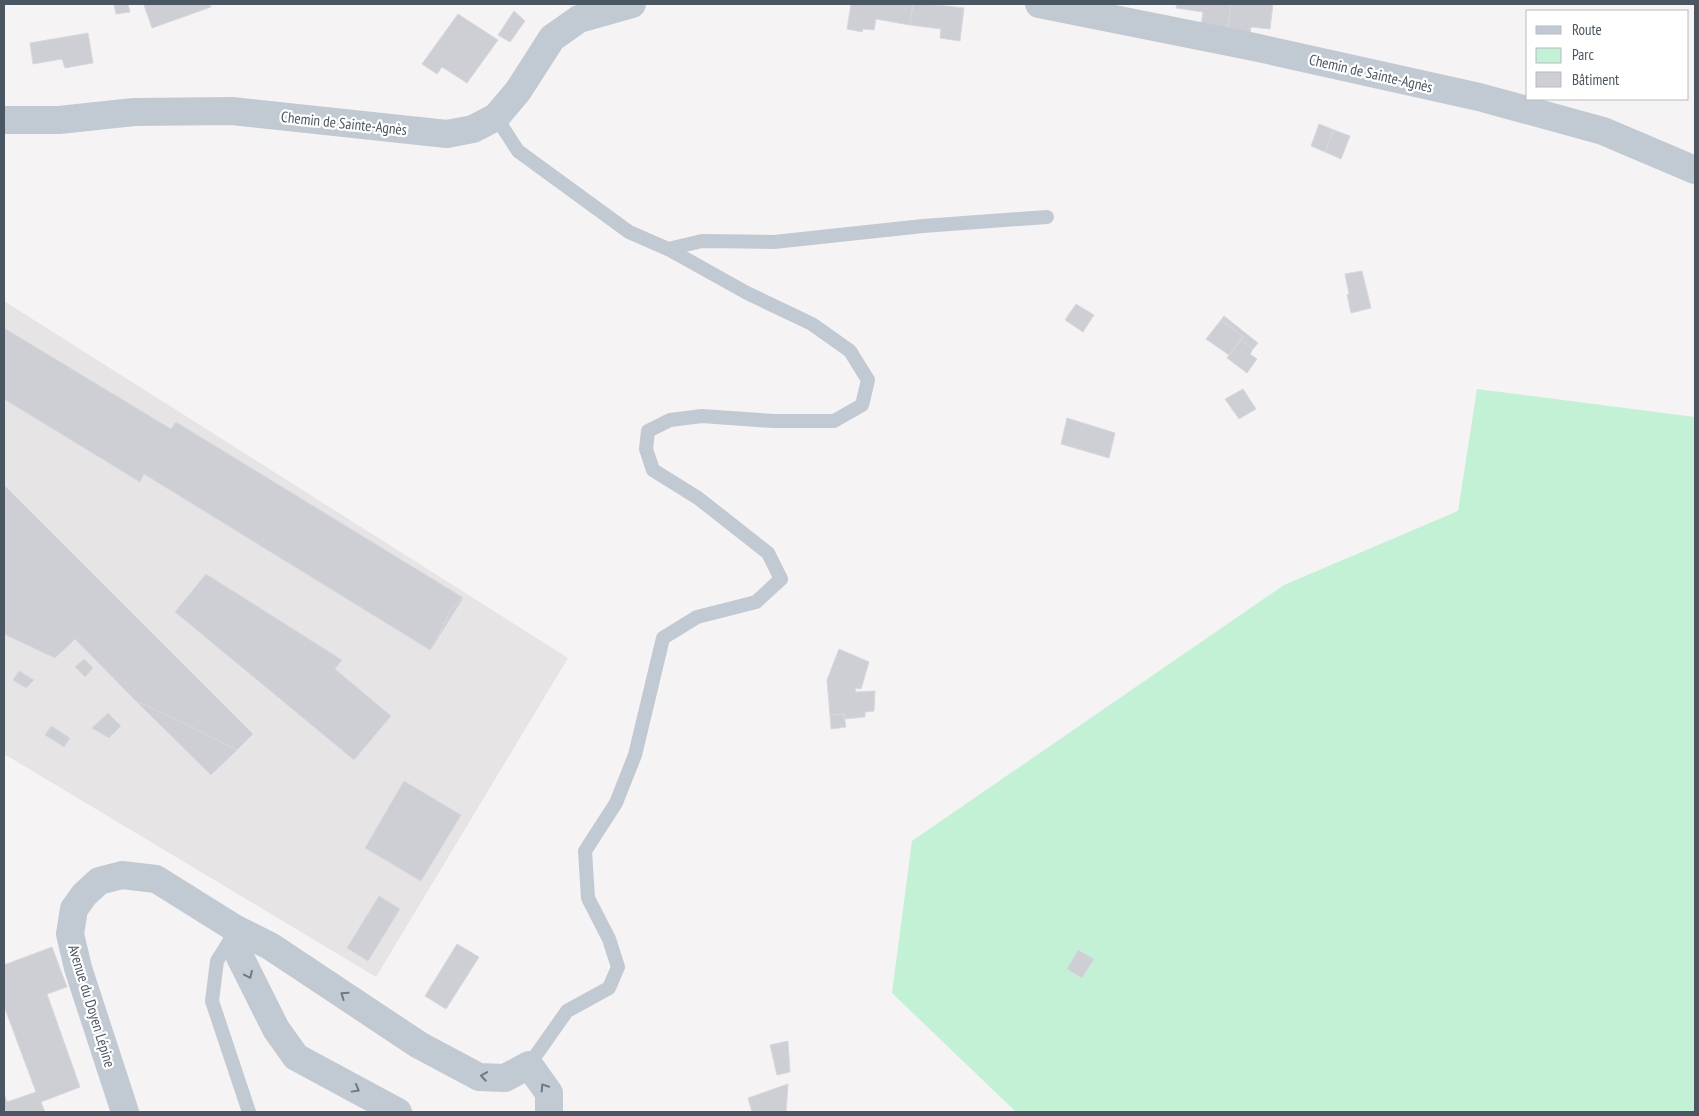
<svg xmlns="http://www.w3.org/2000/svg" width="1699" height="1116" font-family="'PT Sans Narrow',sans-serif">
  <style>
    .education { fill: #e6e4e5 }
    .green { fill: #c3f1d5 }
    .building { fill: #cdcfd5; stroke: #d7d9de }
    .lines { fill: none; stroke-linecap: round; stroke-linejoin: round }
    .lane { stroke: #c1cad2; stroke-width: 14 }
    .street { stroke: #c1cad2; stroke-width: 28 }
    .oneway { stroke: #6e7983 }
    .labels { text-anchor: middle; dominant-baseline: central; stroke-width: 4.5; stroke-linejoin: round; paint-order: stroke }
    .street-label { font-size: 15px; fill: #4a5661; stroke: #fff }
  </style>
  <rect width="100%" height="100%" fill="#f5f3f3"/>
  <path class="education" d="M4,301L568,658L376,977L4,754Z"/>
  <path class="green" d="M1477,389L1695,417V1112H1016L892,993L912,841L1284,585L1458,511Z"/>
  <g class="building">
    <path d="M114,4H128L130,12L116,14Z"/>
    <path d="M147,4H209L211,7L152,28L144,5Z"/>
    <path d="M851,4H913L910,25L876,19L874,30L863,29L862,32L847,29Z"/>
    <path d="M913,4H928L964,8L960,41L940,38L941,29L910,25Z"/>
    <path d="M1177,4H1231L1227,33L1201,26L1203,12L1176,8Z"/>
    <path d="M1231,4H1273L1270,29L1251,27L1250,38L1227,33Z"/>
    <path d="M514,11L525,21L510,42L498,35Z"/>
    <path d="M458,14L498,40L467,83L442,67L437,74L422,64Z"/>
    <path d="M88,33L93,63L65,68L62,59L33,64L30,43Z"/>
    <path d="M1319,124L1334,130L1325,152L1311,146Z"/>
    <path d="M1334,130L1350,136L1341,159L1325,152Z"/>
    <path d="M1362,271L1371,308L1351,313L1347,295L1349,294L1345,274Z"/>
    <path d="M1076,304L1094,315L1083,332L1065,320Z"/>
    <path d="M1224,316L1258,343L1253,349L1241,340L1243,337L1221,320Z"/>
    <path d="M1221,320L1243,337L1229,355L1206,339Z"/>
    <path d="M4,328L171,429L176,422L462,597L450,611L436,641L430,650L144,474L140,482L4,399Z"/>
    <path d="M1241,340L1253,349L1250,354L1257,359L1247,373L1227,358Z"/>
    <path d="M1243,389L1256,409L1239,419L1225,399Z"/>
    <path d="M1067,418L1115,433L1109,458L1061,444Z"/>
    <path d="M4,485L253,734L237,750L136,701L75,639L55,658L4,634Z"/>
    <path d="M206,574L342,660L335,669L391,716L354,760L175,612Z"/>
    <path d="M462,597L463,598L436,641L450,611Z"/>
    <path d="M839,649L869,662L861,689L856,688L855,692L875,691L874,711L865,712V717L845,719L844,714L830,715L827,680Z"/>
    <path d="M84,659L93,668L85,677L75,667Z"/>
    <path d="M19,671L34,680L26,688L13,680Z"/>
    <path d="M136,701L184,723L237,750L211,775Z"/>
    <path d="M108,713L121,726L109,738L92,728Z"/>
    <path d="M844,714L846,727L831,729L830,715Z"/>
    <path d="M51,726L70,738L64,747L45,735Z"/>
    <path d="M404,781L461,815L421,881L365,848Z"/>
    <path d="M379,896L400,909L368,961L347,948Z"/>
    <path d="M457,944L479,957L446,1009L425,996Z"/>
    <path d="M52,947L67,987L47,994L80,1087L41,1102L45,1112H4V1093L7,1102L36,1092L4,1006V965Z"/>
    <path d="M1078,950L1094,959L1082,978L1067,969Z"/>
    <path d="M788,1041L790,1072L777,1075L770,1045Z"/>
    <path d="M788,1084L786,1112H752L748,1098Z"/>
  </g>
  <g class="lines">
    <g class="lane">
      <path d="M496,117L518,151L629,232L668,249L747,293L812,324L850,351L868,380L862,405L834,421H773L702,416L670,420L648,431L646,449L653,470L698,498L768,553L781,579L756,602L697,617L663,638L635,755L616,803L585,851L588,898L609,939L618,967L609,988L567,1011L529,1065"/>
      <path d="M668,249L702,241L774,242L923,226L1047,217"/>
      <path d="M234,934L217,961L212,1001L249,1112"/>
    </g>
    <g class="street">
      <path d="M1039,4L1254,47L1479,97L1603,131L1695,170"/>
      <path d="M4,120H59L134,112L232,111L447,134L473,129L496,117L518,91L552,38L579,19L632,4"/>
      <path d="M236,929L240,957L276,1029L296,1057L398,1112"/>
      <path d="M125,1112L78,968L70,934L74,909L84,895L99,881L122,875L156,879L236,929L270,946L419,1045L479,1077L505,1078L529,1065L549,1093V1112"/>
    </g>
  </g>
  <defs><path id="oneway-chevron" d="M-2-3.5L2.5 0L-2 3.5" fill="none" stroke-width="1.6" stroke-linecap="round" stroke-linejoin="round" transform="scale(1.25)"/></defs>
  <g class="oneway">
    <use href="#oneway-chevron" transform="translate(249 975) rotate(65)"/>
    <use href="#oneway-chevron" transform="translate(344 995) rotate(-146)"/>
    <use href="#oneway-chevron" transform="translate(484 1076) rotate(-171)"/>
    <use href="#oneway-chevron" transform="translate(544 1087) rotate(-123)"/>
    <use href="#oneway-chevron" transform="translate(356 1089) rotate(29)"/>
  </g>
  <g class="labels">
    <g class="street-label">
      <text transform="translate(1371 73) rotate(13)">Chemin de Sainte-Agnès</text>
      <text transform="translate(344 123) rotate(6)">Chemin de Sainte-Agnès</text>
      <text transform="translate(92 1006) rotate(73)">Avenue du Doyen Lépine</text>
    </g>
  </g>
  <rect width="1699" height="1116" fill="none" stroke="#4a5661" stroke-width="10"/>
  <rect x="1526" y="10" width="162" height="90" fill="#ffffff" stroke="#b7bbc0"/>
  <rect x="1536" y="26" width="25" height="8" fill="#c1cad2" stroke="#b7bbc0"/>
  <text x="1572" y="35" font-size="15" fill="#4a5661">Route</text>
  <rect x="1536" y="48" width="25" height="15" fill="#c3f1d5" stroke="#b7bbc0"/>
  <text x="1572" y="60" font-size="15" fill="#4a5661">Parc</text>
  <rect x="1536" y="72" width="25" height="15" fill="#cdcfd5" stroke="#b7bbc0"/>
  <text x="1572" y="85" font-size="15" fill="#4a5661">Bâtiment</text>
</svg>
